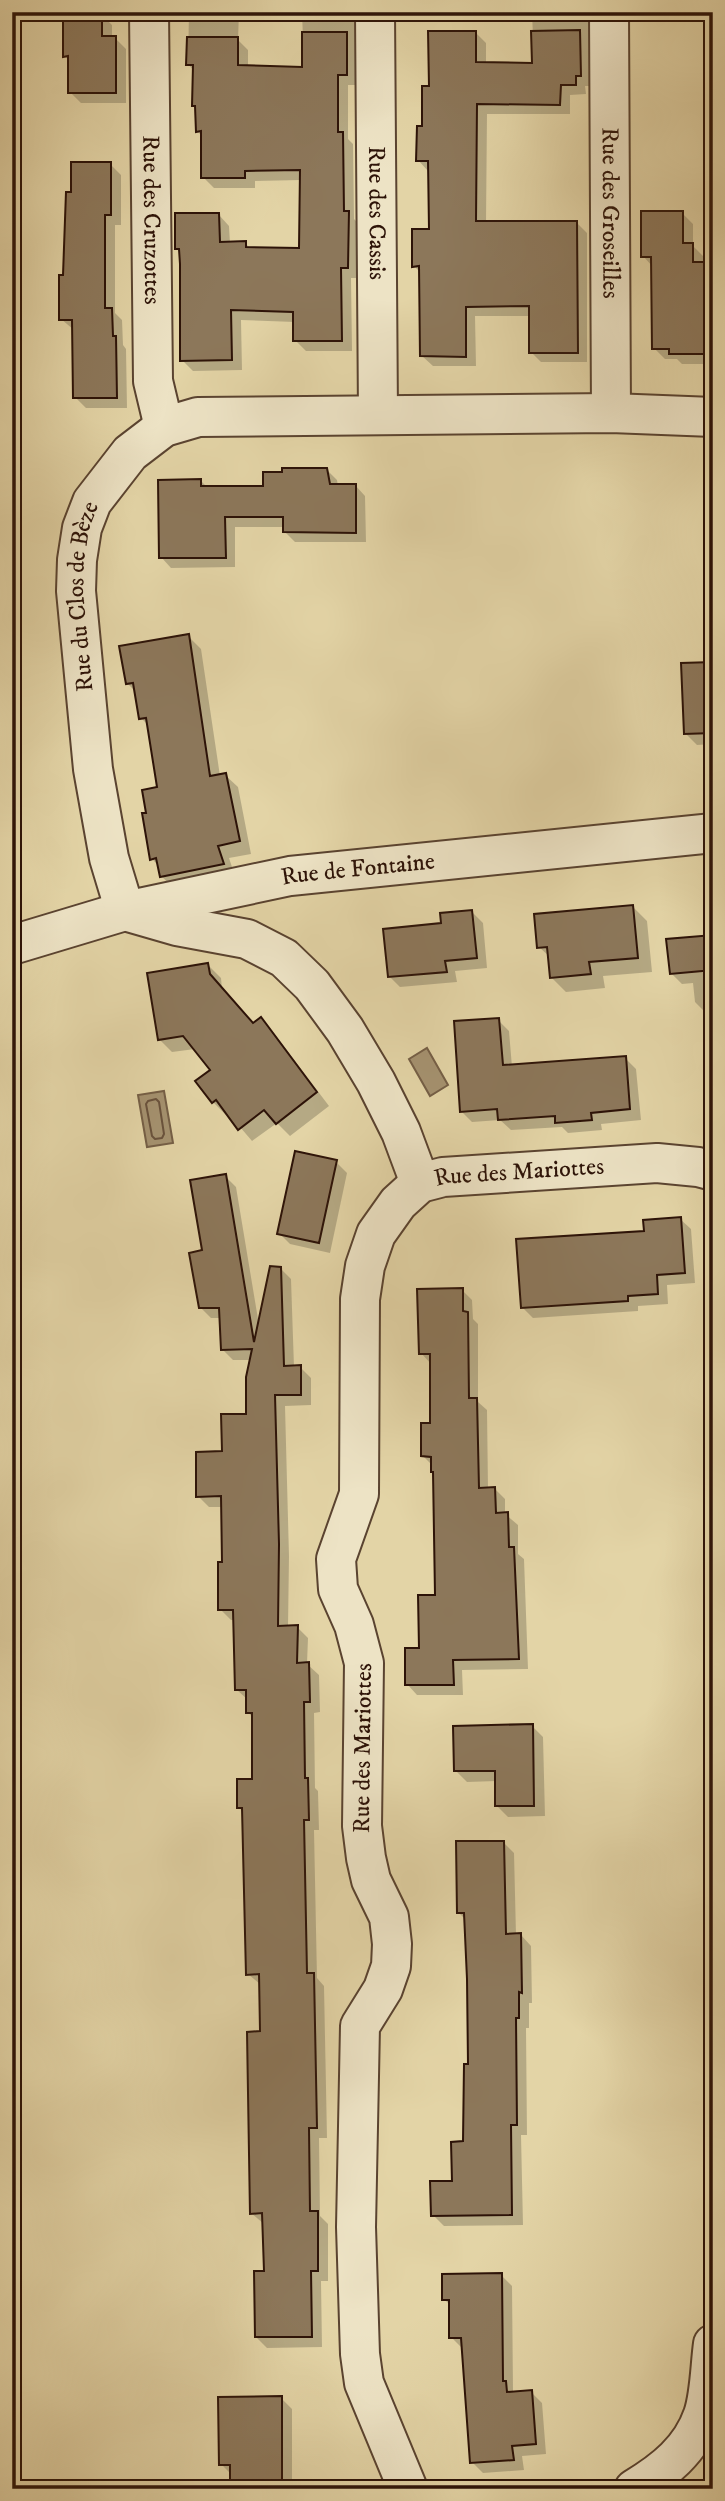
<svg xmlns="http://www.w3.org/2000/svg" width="725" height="2501" font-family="'IM FELL DW Pica',serif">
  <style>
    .water { fill: #a59270; stroke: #755f46; stroke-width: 2 }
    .shadow { fill: #0003 }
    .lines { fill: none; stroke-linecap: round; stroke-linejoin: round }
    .shore { stroke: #69523c; stroke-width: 2 }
    .building { fill: #8c775a; stroke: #2d1308; stroke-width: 2 }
    .minor-casing { stroke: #5a4330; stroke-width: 42 }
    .minor { stroke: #ede3c5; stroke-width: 38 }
    .labels { text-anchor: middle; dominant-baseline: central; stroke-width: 7; stroke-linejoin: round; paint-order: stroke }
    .street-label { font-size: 24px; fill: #2d1308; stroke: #ede3c5 }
  </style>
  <rect width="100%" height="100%" fill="#e3d4a6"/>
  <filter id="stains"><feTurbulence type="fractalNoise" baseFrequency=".00286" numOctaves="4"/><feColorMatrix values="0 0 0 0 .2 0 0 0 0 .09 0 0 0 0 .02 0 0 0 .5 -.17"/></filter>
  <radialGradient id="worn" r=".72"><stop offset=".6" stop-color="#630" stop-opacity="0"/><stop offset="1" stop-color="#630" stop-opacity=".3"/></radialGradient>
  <g class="water">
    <path d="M427,1048L448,1085L430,1096L409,1059Z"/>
    <path d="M164,1091L173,1143L147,1147L138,1095Z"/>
  </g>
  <g class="shadow">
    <path d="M189,12H239L238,40L248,50V67L304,68L302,12H356L357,85H348V139L353,144L354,219L359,224L358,278H351L352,351H306L295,340V322L241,320L242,370L193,371L182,360L181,253L177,249L219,215L229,226L230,243H245L251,249H301V180L255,181V188H214L203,177V137L197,131V109L193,105L194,71L188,64Z"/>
    <path d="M532,12H590L591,86H585L586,94L570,95V114H487L486,223L576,222L587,233V362H541L531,352L530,316H475L476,366H433L422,356L421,273L414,266L430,231L428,171L418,160L430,88L475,32L486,43V64H534Z"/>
    <path d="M101,14L112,25V38H115L126,49V103H81L70,92V61L64,56Z"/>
    <path d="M110,164L121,175V225H115V313L122,320L123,345L126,349L127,408H86L75,397L74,330L61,319L65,276L73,193Z"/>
    <path d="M682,213L693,224V246L703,256V263L713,271V364H682L677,359H665L654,348L653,267L643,256Z"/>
    <path d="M327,470L337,480L338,486L355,485L365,496L366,542H295L284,531V527H235V567L171,568L161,557L201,481L208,488H265Z"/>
    <path d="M188,636L201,649L220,776L225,775L238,787L251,854L229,858L235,876L174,888L161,876L159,866L152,859L148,814L159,788L149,726L141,718L137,693L127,683Z"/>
    <path d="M713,664V744L697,745L686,734Z"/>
    <path d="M632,906L647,921L652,972L603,976L605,988L566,992L551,977L550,957L539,947Z"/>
    <path d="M472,912L483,923L487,968L455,971L457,982L400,987L389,976L443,925Z"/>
    <path d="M713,937V1012L706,1013L695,1002L693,983L682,984L671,973Z"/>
    <path d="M208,965L221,978L222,989L254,1025L261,1019L273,1032L329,1106L290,1136L277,1123L252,1141L228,1113L226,1115L213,1102L212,1070L195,1049L172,1052L159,1039Z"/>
    <path d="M498,1020L509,1031L512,1067L625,1058L636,1069L641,1120L601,1124L602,1130L568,1133L562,1127L511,1130L500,1120L472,1122L461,1111Z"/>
    <path d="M713,1062V1106L708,1101L704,1063Z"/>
    <path d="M336,1162L347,1173L330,1253L290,1244L279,1233Z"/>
    <path d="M225,1176L236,1187L259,1325L280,1268L291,1279L294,1367H300L311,1378V1405L285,1406L289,1556L288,1627H297L308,1638L307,1664L319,1675L320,1712L314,1713L315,1788L318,1791L319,1830H314L317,1978L324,1986L327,2138H319L320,2216L328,2224V2281H321L322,2347L267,2348L256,2337L265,2273L264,2224L251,2213L262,2033L261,1985L248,1974L244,1812L239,1808L254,1781L253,1718L248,1712V1700L237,1690L235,1620H231L220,1609L224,1564L223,1507H209L198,1496L248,1415L252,1360H233L222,1349L221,1318H211L200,1307L204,1252Z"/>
    <path d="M680,1219L691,1229L695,1283L667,1285L668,1304L638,1306V1311L533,1318L522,1307L646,1232Z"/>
    <path d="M462,1290L472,1300L473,1319L478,1324V1402L487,1410L488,1489H495L505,1499V1514L518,1525V1554L524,1559L528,1669L462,1670L463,1695H417L407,1684L421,1650L437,1596L435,1474L433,1466L423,1456L432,1425L431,1364L421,1353Z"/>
    <path d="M532,1726L543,1737L545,1816L508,1817L497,1806V1781L467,1782L456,1771Z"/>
    <path d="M503,1842L514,1853L516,1935H521L531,1946L532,2003H529V2028H526L527,2135H521L523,2225L444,2226L433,2215L454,2183L465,2143L469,2066L466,1920L458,1912Z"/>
    <path d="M501,2275L512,2286L513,2391L515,2393L531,2392L542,2403L546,2454L522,2456L524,2470L483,2473L472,2462L462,2348L451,2337V2306L444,2299Z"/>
    <path d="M281,2398L292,2409V2489H235L232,2486V2475L221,2464Z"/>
  </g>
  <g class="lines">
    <path class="shore" d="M156,1099L159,1102L164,1134L162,1138L155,1139L152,1136L146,1104L148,1101Z"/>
  </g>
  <g class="building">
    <path d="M63,13H102V36H116V93H68V56L63,57Z"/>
    <path d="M580,30L581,76H576V85H561L560,105L477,104L476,221H577L578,353H529V306L466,307V357L420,356L419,266L412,267V229H429L428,161H416L417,126H422V86H429L428,31H476V62L532,63L531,31Z"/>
    <path d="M302,32H347V75H338V132H343L344,211H349L348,268H341L342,341H293V312L231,310L232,360L180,361V264L179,249H175V213H219L220,242L246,241V247L299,248L300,170L245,171V178H201V131L196,132L195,106H192L193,65H186L187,37H238V65L302,67Z"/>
    <path d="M71,162H111V215H105V308H112L113,336H116L117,398H73L72,320H59V275H63L66,192H71Z"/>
    <path d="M641,211H683V243H693V262H706L707,354H669V349H652L651,257H641Z"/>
    <path d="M282,468H327L330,484H356V533L283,532V517H225L226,558H159L158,480L201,479V486H263V472H282Z"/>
    <path d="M189,634L210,776L226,773L240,841L218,846L224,864L160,877L156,858L150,860L142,813H146L142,790L157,787L146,718L139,719L133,683L126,684L119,646Z"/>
    <path d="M713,662V733L684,734L681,663Z"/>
    <path d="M633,905L638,958L589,962L591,974L550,978L547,947L537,948L534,914Z"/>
    <path d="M472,910L477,958L445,961L447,972L388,977L383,929L441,923L440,913Z"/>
    <path d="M713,935V970L670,974L666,939Z"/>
    <path d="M208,963L210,974L253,1023L261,1017L317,1092L276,1124L264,1110L238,1130L216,1100L212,1103L195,1081L210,1070L183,1036L158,1040L147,973Z"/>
    <path d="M499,1018L503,1065L626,1056L630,1109L591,1113L592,1120L555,1123V1116L498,1120L497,1109L460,1112L454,1021Z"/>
    <path d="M295,1151L337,1160L319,1243L277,1234Z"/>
    <path d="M226,1174L254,1342L270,1266L281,1267L284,1366L301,1365V1395H275L279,1544L278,1626L298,1625L297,1663L309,1662L310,1702H304L305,1778H308L309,1820H304L307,1973H314L317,2128H309L310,2211H318V2271H311L312,2337H255L254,2271H264L262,2213L250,2214L247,2032L260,2031L259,1974L246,1975L242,1808H237V1779H252V1713H246V1690H235L233,1610H218V1562H222L221,1496L196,1497V1452L222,1451L221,1414H246V1377L252,1349L221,1350L219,1308H199L189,1253L202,1250L190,1180Z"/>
    <path d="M681,1217L685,1273L657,1275L658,1294L628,1296V1301L521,1308L516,1239L644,1231L643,1220Z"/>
    <path d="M463,1288V1311L468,1312L469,1398H477L479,1488L495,1487L496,1513L508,1512L509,1547H514L519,1659L453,1660L454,1685H405V1648H419L418,1595H435L433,1472H431V1457L421,1456V1423H430V1354H419L417,1289Z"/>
    <path d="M533,1724L534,1806H495V1771H454L453,1726Z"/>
    <path d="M456,1841H504L506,1934L521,1933L522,1993L519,1992V2018H516L517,2125H511L512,2215L431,2216L430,2181H452L451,2142L463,2141L464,2064H468L467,1979L464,1913H457Z"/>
    <path d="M502,2273L503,2381H506L507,2392L532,2390L536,2444L512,2446L514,2460L470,2463L461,2338H449V2300H442V2274Z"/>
    <path d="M282,2396V2486L230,2487V2465H219L218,2397Z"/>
  </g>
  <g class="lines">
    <defs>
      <g id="minor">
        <path id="s1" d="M149,12L153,381L164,427"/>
        <path id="s2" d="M375,12L378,414"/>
        <path id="s3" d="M609,12L611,413"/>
        <path id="s4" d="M12,945L125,911L290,876L713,833"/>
        <path id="s5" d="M420,1183L401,1132L376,1082L345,1030L312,985L284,958L247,939L177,926L125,911L109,858L93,769L76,591L77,560L82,528L92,502L130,453L164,427L198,417L611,413L713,417"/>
        <path id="s6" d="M408,2489L364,2383L360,2354L356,2227L360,2026L383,1989L391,1966L392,1944L389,1917L371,1880L366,1858L362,1826L364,1663L354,1625L338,1589L336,1559L359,1494L360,1299L365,1266L376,1234L398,1203L420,1183L443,1177L657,1163L698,1167L713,1171"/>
        <path d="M634,2489C664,2471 691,2450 703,2415C710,2395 710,2365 713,2344"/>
      </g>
    </defs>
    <use href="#minor" class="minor-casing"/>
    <use href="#minor" class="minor"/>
  </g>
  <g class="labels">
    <g class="street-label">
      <text stroke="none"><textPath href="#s2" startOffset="201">Rue des Cassis</textPath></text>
      <text stroke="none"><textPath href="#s3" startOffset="201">Rue des Groseilles</textPath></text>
      <text stroke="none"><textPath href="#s1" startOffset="208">Rue des Cruzottes</textPath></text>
      <text stroke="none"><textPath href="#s5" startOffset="752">Rue du Clos de Bèze</textPath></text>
      <text stroke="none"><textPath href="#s4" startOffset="355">Rue de Fontaine</textPath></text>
      <text stroke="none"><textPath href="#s6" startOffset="1456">Rue des Mariottes</textPath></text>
      <text stroke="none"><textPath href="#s6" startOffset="763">Rue des Mariottes</textPath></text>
    </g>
  </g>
  <rect width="725" height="2501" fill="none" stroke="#e3d4a6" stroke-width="42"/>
  <rect x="14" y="14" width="697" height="2473" fill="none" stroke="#2d1308" stroke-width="3.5"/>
  <rect x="21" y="21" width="683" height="2459" fill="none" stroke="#2d1308" stroke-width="2"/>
  <rect width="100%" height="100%" filter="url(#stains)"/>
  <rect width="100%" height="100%" fill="url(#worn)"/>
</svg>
